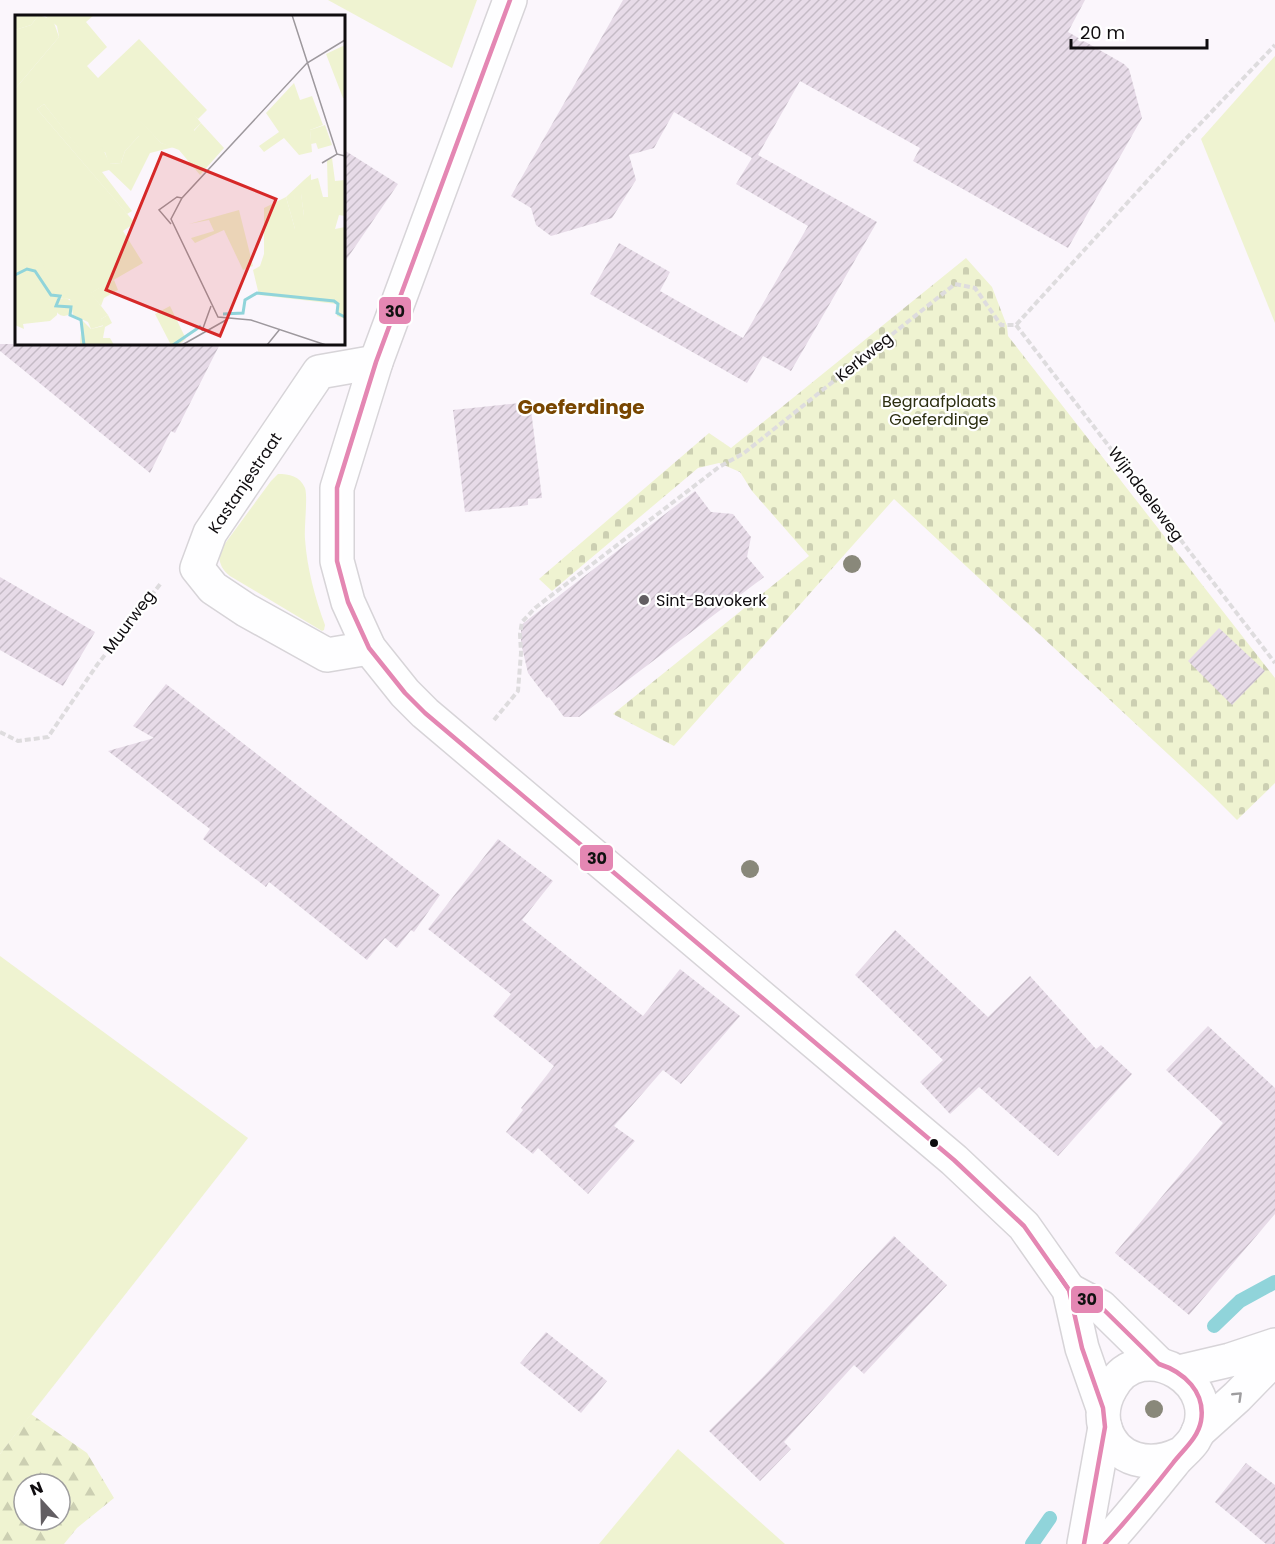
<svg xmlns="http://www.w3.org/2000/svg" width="1275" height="1544" font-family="Poppins,sans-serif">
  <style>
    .green { fill: #eff3d1 }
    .forest { fill: url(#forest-firs); fill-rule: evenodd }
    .cemetery { fill: url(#cemetery-stones) }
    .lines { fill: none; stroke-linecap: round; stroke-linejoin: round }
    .stream { stroke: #90d4da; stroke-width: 14 }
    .building { fill: url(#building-hatch) }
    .street-casing { stroke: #d7d4d8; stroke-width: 36 }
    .secondary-casing { stroke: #d7d4d8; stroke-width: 36 }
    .path { stroke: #dedcde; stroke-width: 4; stroke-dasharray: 6 3; stroke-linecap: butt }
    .street { stroke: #fefeff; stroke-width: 33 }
    .secondary { stroke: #fefeff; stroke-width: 33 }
    .bus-1-casing { stroke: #fff; stroke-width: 9 }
    .bus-1 { stroke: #e487b3; stroke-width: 4.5 }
    .tree { fill: #89887a }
    .oneway { stroke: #9e9d9f }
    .poi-dot { fill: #625e62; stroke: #fff; stroke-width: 2 }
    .bus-dot { fill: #0f0c0f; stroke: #fff; stroke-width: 2 }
    .labels { text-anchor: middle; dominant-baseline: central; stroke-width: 4.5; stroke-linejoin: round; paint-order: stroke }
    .street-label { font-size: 16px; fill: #0f0c0f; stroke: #fff }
    .park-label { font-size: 16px; fill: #2b2e0f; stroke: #fff }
    .poi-label { font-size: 16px; fill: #0f0c0f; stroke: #fff; text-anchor: start }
    .quarter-label { font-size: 20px; font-weight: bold; fill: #784600; stroke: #fff }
    .inset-river { fill: none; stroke: #90d4da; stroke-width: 3 }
    .inset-road { fill: none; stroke: #9d989d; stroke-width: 1.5 }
    .view { fill: #d62828; fill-opacity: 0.15; stroke: #d62828; stroke-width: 3 }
    .inset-edge { fill: none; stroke: #0f0c0f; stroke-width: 3 }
    .line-badge { stroke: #fff; stroke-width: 2 }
    .pale-badge-label { font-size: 16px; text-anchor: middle; font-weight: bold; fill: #111 }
  </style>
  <defs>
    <pattern id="forest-firs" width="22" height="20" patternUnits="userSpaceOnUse" patternTransform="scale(1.5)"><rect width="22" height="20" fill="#eff3d1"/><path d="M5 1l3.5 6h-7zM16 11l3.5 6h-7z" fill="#cccfb2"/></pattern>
    <pattern id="cemetery-stones" width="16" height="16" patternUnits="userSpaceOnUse" patternTransform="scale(1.5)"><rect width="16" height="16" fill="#eff3d1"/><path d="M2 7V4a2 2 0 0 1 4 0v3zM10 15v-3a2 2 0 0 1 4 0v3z" fill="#cccfb2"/></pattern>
    <pattern id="building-hatch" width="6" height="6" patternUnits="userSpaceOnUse" patternTransform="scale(1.5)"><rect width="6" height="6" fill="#e7dbe8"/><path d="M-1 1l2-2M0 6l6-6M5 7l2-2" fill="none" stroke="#c5bbc6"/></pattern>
  </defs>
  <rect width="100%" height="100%" fill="#fbf6fc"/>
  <g class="green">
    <path d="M328,0H477L452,68Z"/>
    <path d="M1275,56V323L1201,139Z"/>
    <path d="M278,474C289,474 300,476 305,488C308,497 304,526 305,539C307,568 315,598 325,625L324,630L322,631L230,576C221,569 217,560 221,549L271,481Z"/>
    <path d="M0,956L248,1138L0,1454Z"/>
    <path d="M678,1449L785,1544H599Z"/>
  </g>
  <path class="forest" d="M31,1414L87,1453L114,1498L77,1528L64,1544H0V1454ZM24,1484H60V1520H24Z"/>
  <path class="cemetery" d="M966,258L992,287L1007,326L1008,336L1275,678V783L1237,820L1212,795L894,499L674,746L613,714L809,556L752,491L740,472L719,463L698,468L552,591L539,579L709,433L731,448Z"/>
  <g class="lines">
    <g class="stream">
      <path d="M1214,1326L1240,1301L1275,1282"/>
      <path d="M1032,1544L1050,1518"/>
    </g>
  </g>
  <g class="building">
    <path d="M623,0H1085L1068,32L1124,64L1129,69L1142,118L1068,248L913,161L920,148L800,81L758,155L877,222L791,371L763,356L747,383L590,294L619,243L670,272L660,291L743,338L808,226L736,184L752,158L674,112L654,148L629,155L636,180L612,218L551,236L536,225L531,208L511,196Z"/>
    <path d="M344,150L398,184L344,263Z"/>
    <path d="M0,344H220L175,433L171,431L150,473L0,351Z"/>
    <path d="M530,402L542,498L528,499V505L521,506L465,512L453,410Z"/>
    <path d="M695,491L711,512L733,514L751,537L747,557L764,577L579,717H564L549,697L547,698L528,673L521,643V625Z"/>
    <path d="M0,577L95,632L63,686L0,650Z"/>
    <path d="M1219,628L1265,671L1232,705L1188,661Z"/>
    <path d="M166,684L440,895L414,932L411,930L397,948L385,938L367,960L269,882L266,887L203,839L210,829L108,751L154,738L133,726Z"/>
    <path d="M498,839L553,881L522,920L643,1016L680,969L740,1016L681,1084L663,1070L614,1126L635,1141L588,1194L538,1148L533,1154L506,1132L523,1110L521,1108L554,1066L493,1016L511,994L428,929Z"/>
    <path d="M895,930L988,1017L1030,976L1096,1049L1101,1045L1132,1074L1058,1156L979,1087L950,1114L920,1082L943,1060L855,975Z"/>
    <path d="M1208,1026L1275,1088V1214L1189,1315L1115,1253L1223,1123L1166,1070Z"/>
    <path d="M894,1236L947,1285L864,1374L854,1365L784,1442L791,1449L760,1481L709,1431L762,1378Z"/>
    <path d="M546,1332L607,1381L581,1413L520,1363Z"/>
    <path d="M1246,1463L1275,1485V1544H1266L1215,1502Z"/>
  </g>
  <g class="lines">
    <defs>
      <path id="street" d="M369,648L327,655L246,610L213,588L197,568L210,533L319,372L376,362"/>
      <g id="secondary">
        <path d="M510,0L376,362L337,488V561L348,602L369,648L405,693L425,713L954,1160L1024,1226L1069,1290L1082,1348L1103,1408"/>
        <path d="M1069,1290L1101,1307L1159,1364"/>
        <path d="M1179,1372L1230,1360L1275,1345"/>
        <path d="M1198,1432L1237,1397L1275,1358"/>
        <path d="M1084,1544L1105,1427"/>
        <path d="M1105,1544C1129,1518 1150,1491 1173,1463C1179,1455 1188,1449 1194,1440C1229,1384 1141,1332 1111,1388C1104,1400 1101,1414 1105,1428C1116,1462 1151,1468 1180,1454"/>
      </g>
    </defs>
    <use href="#street" class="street-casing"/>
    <use href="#secondary" class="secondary-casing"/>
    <g class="path">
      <path d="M1016,325L1275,663"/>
      <path d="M494,720L518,691L521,653L520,634L522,622L535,608L719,467L744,453L955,284L975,288L1001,325H1016L1179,146L1275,45"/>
      <path d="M0,732L18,741L48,737L97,665L161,583"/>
    </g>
    <use href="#street" class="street"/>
    <use href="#secondary" class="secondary"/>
    <defs>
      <g id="bus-1">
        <path d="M510,0L376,362L337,488V561L348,602L369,648L405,693L425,713L954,1160L1024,1226L1069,1290L1101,1307L1159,1364C1184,1372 1206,1392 1201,1421C1198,1438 1183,1450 1173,1463C1151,1491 1129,1518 1105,1544"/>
        <path d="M1056,1271L1069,1290L1082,1348L1103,1408L1105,1427L1084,1544"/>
      </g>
    </defs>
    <use href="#bus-1" class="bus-1-casing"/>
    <use href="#bus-1" class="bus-1"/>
  </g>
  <g class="tree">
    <circle cx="852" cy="564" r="9"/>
    <circle cx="750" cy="869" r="9"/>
    <circle cx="1154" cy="1409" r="9"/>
  </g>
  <defs><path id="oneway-chevron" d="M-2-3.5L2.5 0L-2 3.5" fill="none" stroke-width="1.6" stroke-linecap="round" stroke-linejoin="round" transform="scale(1.5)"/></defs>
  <use class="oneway" href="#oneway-chevron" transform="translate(1238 1396) rotate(-44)"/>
  <circle class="poi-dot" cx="644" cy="600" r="6"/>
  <circle class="bus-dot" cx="934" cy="1143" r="5"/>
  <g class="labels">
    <g class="street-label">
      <text transform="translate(864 357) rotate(-39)">Kerkweg</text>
      <text transform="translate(245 483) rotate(-56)">Kastanjestraat</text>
      <text transform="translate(1146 494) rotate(53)">Wijndaeleweg</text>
      <text transform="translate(129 622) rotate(-53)">Muurweg</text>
    </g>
    <g class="park-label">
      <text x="939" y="401">Begraafplaats<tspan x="939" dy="18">Goeferdinge</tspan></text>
    </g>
    <g class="poi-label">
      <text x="656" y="600">Sint-Bavokerk</text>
    </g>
    <g class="quarter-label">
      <text x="581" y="407">Goeferdinge</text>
    </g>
  </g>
  <g transform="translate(15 15)">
    <rect width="330" height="330" fill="#fbf6fc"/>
    <path d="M0,0H24L16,10L0,15ZM29,0H79L71,7L92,32L72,51L83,63L124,24L192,95L183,104L178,99L179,116L186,108L209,133L185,160L164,135L146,128L123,104L124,121L110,136L106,148L94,149L90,137L72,144L29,89L22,94L120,208L108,216L128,248L76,278L93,300L86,304L89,310L76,314L73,307L58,300L55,284L42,283V300L35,306L8,309L9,314L0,310V74L44,22L42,11ZM330,30V83H328L311,39ZM279,68L285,85L297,81L308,110L295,115L297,137L284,140L269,123L249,137L244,131L264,117L251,98ZM317,143L320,166L330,165V201L324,200L320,214L330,212V304L322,301V289L244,280L238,255L245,251L249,239V193L271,182L280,214L279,179L286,178L289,201V165L296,159V165L303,163L308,182H313L312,146ZM155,291L171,324L163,330H156L140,299Z" fill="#eff3d1"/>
    <path d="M24,0L38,5L44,22L0,74V15L16,10ZM29,89L72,143L87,132L95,149L106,148L110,136L124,121L115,110L123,103L146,128L156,131L157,119L178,98L186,108L163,131L135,138L116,176L94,155L87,157L117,196L112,199L22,94ZM310,110L317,130L303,134L301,128L296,129L295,115ZM289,165V201L286,179L279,180L286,213L280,214L271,182ZM15,240L37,258L30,264L21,258L0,266V241ZM99,265L103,275L89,283L86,291L75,278ZM40 292a9 9 0 1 1 18 0a9 9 0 1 1-18 0ZM93,300L97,308L90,312L88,323H95L99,330H65L67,305L76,314L88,311L86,304Z" fill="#eff3d1"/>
    <path d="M224,195L238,251L228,255L209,215L180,228L176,223L199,216L194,205L174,209Z" fill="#eff3d1"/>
    <path class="inset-river" d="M0,260L12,254L20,256L36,280L45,281L41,291L56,292L55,300L66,305L69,330M208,299L228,298L230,285L242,278L319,286L323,289L322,298L330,302M158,330L186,311"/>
    <path class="inset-road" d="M277,0L322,139M307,148L322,139L330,141M156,209L144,195L162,182L167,183M187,316L196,291M167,330L211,305M252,330L265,314M311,330L236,305L203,302L156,204L167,183L292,48L330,25"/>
    <path class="view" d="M147,138L261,184L205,321L91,275Z"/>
    <rect width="330" height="330" class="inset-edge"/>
  </g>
  <g class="line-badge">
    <rect x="378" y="296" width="34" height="29" rx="6" fill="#e487b3"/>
    <rect x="579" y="844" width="35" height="28" rx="6" fill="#e487b3"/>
    <rect x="1070" y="1285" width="34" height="29" rx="6" fill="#e487b3"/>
  </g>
  <g class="pale-badge-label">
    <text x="395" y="317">30</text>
    <text x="597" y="864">30</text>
    <text x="1087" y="1305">30</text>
  </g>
  <g transform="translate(42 1502) rotate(338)"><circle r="28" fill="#ffffff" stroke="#9f9e9f" stroke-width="1.5"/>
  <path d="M0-4.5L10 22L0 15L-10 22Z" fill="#625e62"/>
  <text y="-9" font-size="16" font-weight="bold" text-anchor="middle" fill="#0f0c0f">N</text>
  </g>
  <path d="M1071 39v9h136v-9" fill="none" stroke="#0f0c0f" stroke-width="3"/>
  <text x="1080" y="39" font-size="18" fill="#0f0c0f" stroke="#ffffff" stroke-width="4.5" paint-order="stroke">20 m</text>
</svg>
